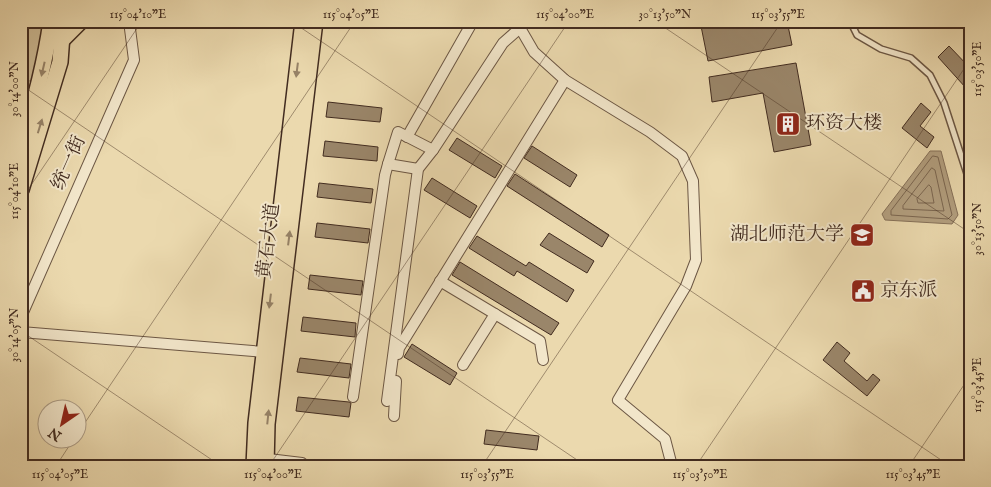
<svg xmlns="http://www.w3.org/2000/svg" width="991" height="487" font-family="'IM FELL English','Noto Serif SC',serif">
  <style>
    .green { fill: #cebc96; stroke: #88745b }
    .water { fill: #b29e7e; stroke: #857058 }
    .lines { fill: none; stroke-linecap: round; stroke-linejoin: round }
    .shore { stroke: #7a654f; stroke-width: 1 }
    .building { fill: #9a866a; stroke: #422c20 }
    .lane-casing { stroke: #6c5744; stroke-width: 8 }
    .street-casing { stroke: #6c5744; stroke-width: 12 }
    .primary-casing { stroke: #422c20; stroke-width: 18 }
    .lane { stroke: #f2e6ca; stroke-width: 5 }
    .street { stroke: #f2e6ca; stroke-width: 10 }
    .primary { stroke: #ebd9ae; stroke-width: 15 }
    .oneway { fill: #968267 }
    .ticks { fill: none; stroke: #422c20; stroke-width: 1; stroke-opacity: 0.45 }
    .labels { text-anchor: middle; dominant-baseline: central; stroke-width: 4; stroke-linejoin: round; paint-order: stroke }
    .poi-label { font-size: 19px; fill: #422c20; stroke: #f2e6ca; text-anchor: start }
    .street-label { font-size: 19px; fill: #422c20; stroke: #f2e6ca }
    .neatline { fill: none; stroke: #422c20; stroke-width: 2 }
    .ticks-label { font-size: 12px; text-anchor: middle; fill: #422c20 }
  </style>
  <rect width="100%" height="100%" fill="#ebd9ae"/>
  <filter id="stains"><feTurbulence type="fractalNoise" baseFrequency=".004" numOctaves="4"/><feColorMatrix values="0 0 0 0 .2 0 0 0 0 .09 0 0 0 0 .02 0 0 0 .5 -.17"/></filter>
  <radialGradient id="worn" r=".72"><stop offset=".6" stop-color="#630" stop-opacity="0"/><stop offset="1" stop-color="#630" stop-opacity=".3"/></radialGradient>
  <path class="green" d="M21,21H43L35,81H21Z"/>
  <path class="water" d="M930,151H941L958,215L952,224L885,220L882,214Z"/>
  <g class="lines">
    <g class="shore">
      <path d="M933,156L938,157L952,215L948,219L891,215V211Z"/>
      <path d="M932,168L935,170L944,211L903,209V206Z"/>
      <path d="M929,185L931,187L934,203H918L917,199Z"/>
    </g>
  </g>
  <g class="building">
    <path d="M700,21H787L792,45L708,61Z"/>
    <path d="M949,46L970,68V84L966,88L938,57Z"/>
    <path d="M796,63L811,145L774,152L763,93L712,102L709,77Z"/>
    <path d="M328,102L382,108L380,122L326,117Z"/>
    <path d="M921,103L931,112L920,126L934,137L927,148L902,128Z"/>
    <path d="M457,138L502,166L495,178L449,150Z"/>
    <path d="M325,141L378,147L377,161L323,156Z"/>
    <path d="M532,146L577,175L570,187L524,158Z"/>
    <path d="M515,174L609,235L602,247L507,186Z"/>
    <path d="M432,178L477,206L470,218L424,190Z"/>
    <path d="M319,183L373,189L371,203L317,197Z"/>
    <path d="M317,223L370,229L368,243L315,237Z"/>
    <path d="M549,233L594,261L587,273L540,245Z"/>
    <path d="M477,236L526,266L529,262L574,290L567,302L517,271L514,276L469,248Z"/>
    <path d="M460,262L559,323L551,335L452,275Z"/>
    <path d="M310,275L363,281L361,295L308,289Z"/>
    <path d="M303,317L356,323L355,337L301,331Z"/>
    <path d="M837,342L850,353L844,361L867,381L873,374L880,380L867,396L823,360Z"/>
    <path d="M412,344L457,373L450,385L404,357Z"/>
    <path d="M300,358L351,364L349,378L297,372Z"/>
    <path d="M298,397L349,402L351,403L349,417L296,411Z"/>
    <path d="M486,430L539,436L537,450L484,444Z"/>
  </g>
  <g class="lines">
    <defs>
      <path id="lane" d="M850,21L857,35L881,49L911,58L930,75L944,103L970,183"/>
      <g id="street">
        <path d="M516,21L534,52L565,80L650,132L682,156L693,181L696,260L686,286L618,400L665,439L672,466"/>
        <path d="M407,137L473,21"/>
        <path d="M418,169L388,164L398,132L433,150"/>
        <path d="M440,281L540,341L543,360"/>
        <path d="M21,317L134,60L129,21"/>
        <path d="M21,332L264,352"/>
        <path d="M398,354L399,348L565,80"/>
        <path d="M463,365L495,314"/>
        <path d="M353,397L385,175L388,164"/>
        <path d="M387,401L418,169L433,150L503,43L520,28"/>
        <path d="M394,416L396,381"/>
        <path d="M260,458L302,463L305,466"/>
      </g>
      <g id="primary">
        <path d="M62,40L81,21"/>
        <path d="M21,146C34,105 45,64 51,21"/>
        <path d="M21,190L60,62L63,21"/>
        <path d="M254,466L256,423L303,21"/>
        <path d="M266,466L267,424L315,21"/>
      </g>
    </defs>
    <use href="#lane" class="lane-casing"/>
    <use href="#street" class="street-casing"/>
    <use href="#primary" class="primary-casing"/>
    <use href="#lane" class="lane"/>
    <use href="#street" class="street"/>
    <use href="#primary" class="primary"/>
  </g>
  <defs><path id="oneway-solid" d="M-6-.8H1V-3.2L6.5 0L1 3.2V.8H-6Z" transform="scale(1.25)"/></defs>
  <g class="oneway">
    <use href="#oneway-solid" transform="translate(43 69) rotate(103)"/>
    <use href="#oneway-solid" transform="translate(297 70) rotate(97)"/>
    <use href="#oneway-solid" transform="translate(40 126) rotate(-73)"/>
    <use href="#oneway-solid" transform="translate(289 238) rotate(-83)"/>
    <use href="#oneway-solid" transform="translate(270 301) rotate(97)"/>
    <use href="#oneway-solid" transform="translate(268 417) rotate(-84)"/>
  </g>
  <path class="ticks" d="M291,21L950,466M655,21L970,233M21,85L586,466M21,200L142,21M21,331L221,466M78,433L355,21M56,466L73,440M269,466L569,21M482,466L782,21M696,466L970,60M909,466L970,376"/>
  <defs>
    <symbol id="building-square" viewBox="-11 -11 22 22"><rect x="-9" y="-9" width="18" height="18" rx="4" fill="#8f2418" stroke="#f2e6ca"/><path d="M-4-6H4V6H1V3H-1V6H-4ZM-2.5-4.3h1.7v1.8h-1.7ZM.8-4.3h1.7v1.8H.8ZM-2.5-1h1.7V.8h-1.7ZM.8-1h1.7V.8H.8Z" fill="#fff"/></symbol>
    <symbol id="university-square" viewBox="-11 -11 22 22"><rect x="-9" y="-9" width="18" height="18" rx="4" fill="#8f2418" stroke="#f2e6ca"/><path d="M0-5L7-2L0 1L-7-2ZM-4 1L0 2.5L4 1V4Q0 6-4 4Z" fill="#fff"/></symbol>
    <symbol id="civic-square" viewBox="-11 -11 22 22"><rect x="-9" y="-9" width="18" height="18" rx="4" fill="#8f2418" stroke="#f2e6ca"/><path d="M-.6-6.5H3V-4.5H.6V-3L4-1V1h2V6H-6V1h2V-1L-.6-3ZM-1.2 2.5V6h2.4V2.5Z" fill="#fff"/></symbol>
  </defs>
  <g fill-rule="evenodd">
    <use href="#building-square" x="774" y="110" width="28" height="28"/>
    <use href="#university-square" x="848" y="221" width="28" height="28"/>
    <use href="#civic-square" x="849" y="277" width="28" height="28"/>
  </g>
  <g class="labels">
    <g class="poi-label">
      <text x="806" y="124">环资大楼</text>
      <text x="844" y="235" text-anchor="end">湖北师范大学</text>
      <text x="880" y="291">京东派</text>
    </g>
    <g class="street-label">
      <text transform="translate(69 163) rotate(-66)">统一街</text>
      <text transform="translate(269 241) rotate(-83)">黄石大道</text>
    </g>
  </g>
  <rect width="991" height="487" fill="none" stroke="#ebd9ae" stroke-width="55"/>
  <g transform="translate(62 424) rotate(214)"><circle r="24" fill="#f2e6ca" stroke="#ac9c86"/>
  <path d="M0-4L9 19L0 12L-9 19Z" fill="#8f2418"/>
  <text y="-8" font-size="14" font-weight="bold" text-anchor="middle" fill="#422c20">N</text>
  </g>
  <rect x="28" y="28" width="936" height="432" class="neatline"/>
  <g class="ticks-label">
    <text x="138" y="18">115°04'10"E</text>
    <text x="351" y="18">115°04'05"E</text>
    <text x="565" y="18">115°04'00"E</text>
    <text x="665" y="18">30°13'50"N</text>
    <text x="778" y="18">115°03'55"E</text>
    <text transform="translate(977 69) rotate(-90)" y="4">115°03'50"E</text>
    <text transform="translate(14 89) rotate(-90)" y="4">30°14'00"N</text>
    <text transform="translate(14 191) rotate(-90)" y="4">115°04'10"E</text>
    <text transform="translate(977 229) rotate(-90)" y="4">30°13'50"N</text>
    <text transform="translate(14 335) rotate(-90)" y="4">30°14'05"N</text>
    <text transform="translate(977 385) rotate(-90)" y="4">115°03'45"E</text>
    <text x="60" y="478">115°04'05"E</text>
    <text x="273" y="478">115°04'00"E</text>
    <text x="487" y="478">115°03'55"E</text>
    <text x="700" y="478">115°03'50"E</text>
    <text x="913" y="478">115°03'45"E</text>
  </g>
  <rect width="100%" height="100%" filter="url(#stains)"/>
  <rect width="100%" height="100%" fill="url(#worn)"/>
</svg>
